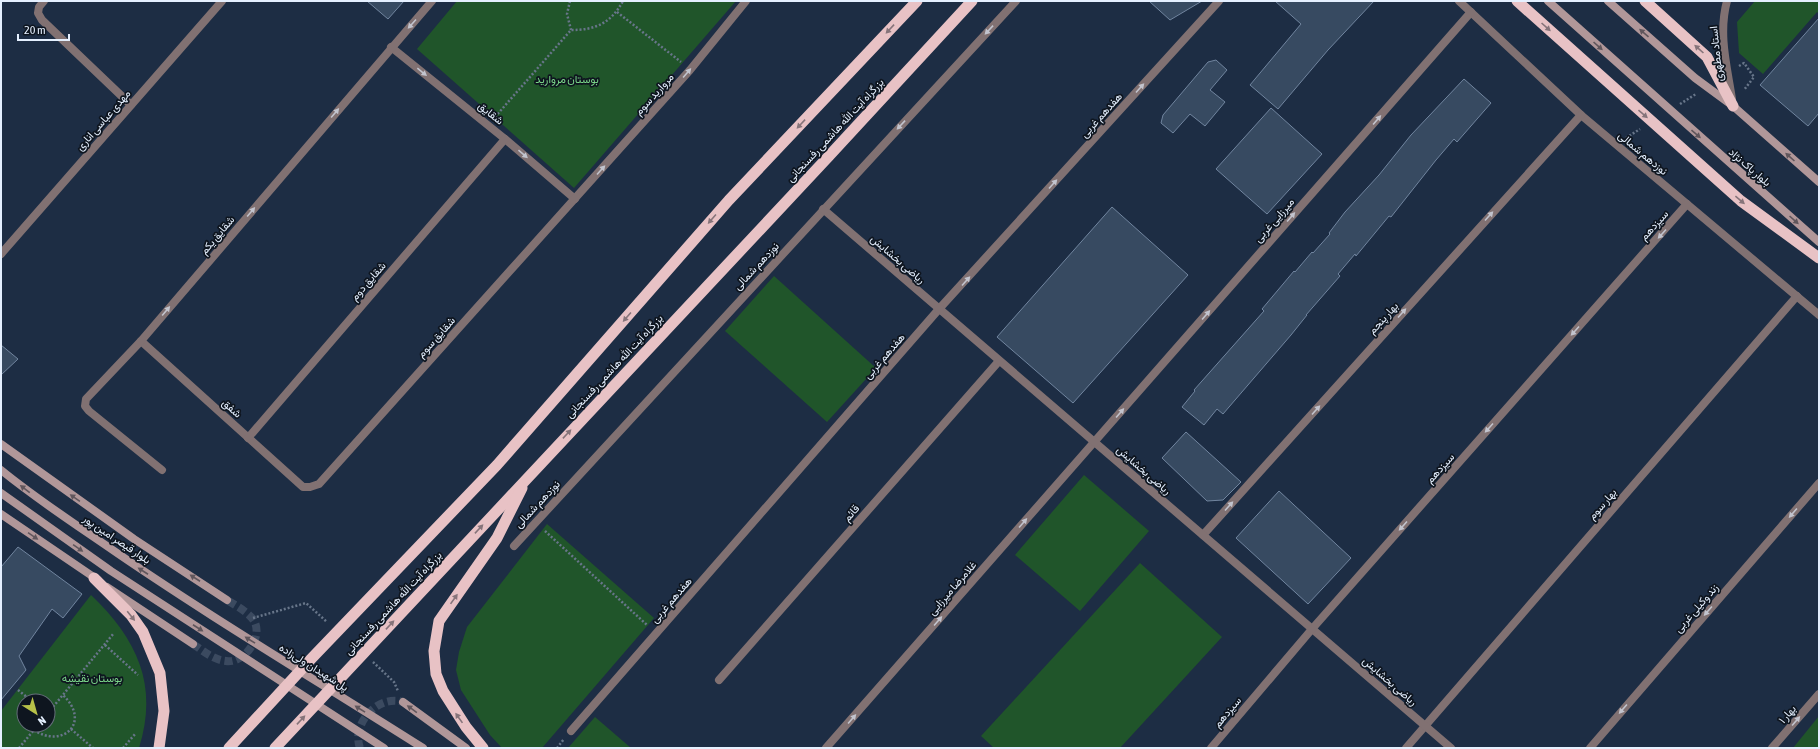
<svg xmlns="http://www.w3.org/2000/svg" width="1820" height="749" font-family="'Asap Condensed',Vazirmatn,sans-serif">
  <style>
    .green { fill: #20552a; fill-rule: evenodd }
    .building { fill: #374a61; stroke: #71859f }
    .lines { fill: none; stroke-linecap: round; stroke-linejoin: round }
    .secondary-tunnel { stroke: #3b4a60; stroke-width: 8; stroke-dasharray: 8 4; stroke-linecap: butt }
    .path { stroke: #68768a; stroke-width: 2.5; stroke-dasharray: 2 2; stroke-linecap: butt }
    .minor { stroke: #817172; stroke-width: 8 }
    .tertiary { stroke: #817172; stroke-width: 8 }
    .secondary { stroke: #b19799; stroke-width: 8 }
    .trunk { stroke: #e8c2c5; stroke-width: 11 }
    .oneway { fill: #c2c4ce }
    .oneway2 { fill: #86747a }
    .oneway3 { fill: #60565c }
    .labels { text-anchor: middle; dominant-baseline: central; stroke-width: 3.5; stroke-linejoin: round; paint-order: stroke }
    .street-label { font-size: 11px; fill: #e5f0ff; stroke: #0e151f }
    .park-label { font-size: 11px; fill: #7cd88a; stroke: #0e151f }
  </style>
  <rect width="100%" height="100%" fill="#1d2d44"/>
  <g class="green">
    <path d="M457,1H736L574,188L417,49Z"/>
    <path d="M1755,1H1819V14L1817,12L1763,74L1739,53L1737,22Z"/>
    <path d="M774,276L876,368L827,422L725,331Z"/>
    <path d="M1084,475L1149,531L1080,611L1015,555Z"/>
    <path d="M547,524L654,618L542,748H502L490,735L461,690L456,670L459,652L467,627Z"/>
    <path d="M1140,563L1222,637L1120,748H994L981,736Z"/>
    <path d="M91,595C137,639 159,685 139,748H1V711ZM24,701H48V725H24Z"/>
    <path d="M1819,716V748H1793Z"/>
    <path d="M595,717L631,748H568Z"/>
  </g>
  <g class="building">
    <path d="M367,1H404L388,19Z"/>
    <path d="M1149,1H1202L1170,20Z"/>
    <path d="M1275,1H1374L1328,50L1278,109L1250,85L1301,24Z"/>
    <path d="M1819,18V113L1808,126L1760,85Z"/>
    <path d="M1216,60L1227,70L1210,90L1225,102L1205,126L1190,114L1173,133L1161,123L1163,115L1208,62Z"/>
    <path d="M1464,79L1491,103L1457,142L1454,139L1436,160L1391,217L1389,216L1356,256L1355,254L1338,274L1340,276L1306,315H1307L1291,335L1223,414L1217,409L1204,425L1182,407L1195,391L1194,390L1264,311L1262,309L1294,271L1295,272L1312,252L1313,253L1330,234L1329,233L1345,212L1379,175L1411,135Z"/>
    <path d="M1271,108L1322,154L1267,214L1216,169Z"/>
    <path d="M1112,207L1188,275L1073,403L997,337Z"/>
    <path d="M1,345L18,359L1,375Z"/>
    <path d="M1186,432L1241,482L1223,500L1207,501L1162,458Z"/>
    <path d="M1279,491L1351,558L1308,604L1236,538Z"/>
    <path d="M18,547L82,594L63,618L52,609L19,656L26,670L1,700V567Z"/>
  </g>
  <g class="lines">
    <g class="secondary-tunnel">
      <path d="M193,644C203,651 214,660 226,661C245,664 266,634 252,618C246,611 235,605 227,600"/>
      <path d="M360,748C351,724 378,694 403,702"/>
    </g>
    <g class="path">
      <path d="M570,1L567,14L571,30"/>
      <path d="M617,12L681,62"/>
      <path d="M1739,66L1744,63L1754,77L1744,90"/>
      <path d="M1680,104L1696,94"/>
      <path d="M495,117L571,30C596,30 611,23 623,1"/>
      <path d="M1626,138L1640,129"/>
      <path d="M545,531L647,625"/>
      <path d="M253,618L306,603L327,622"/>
      <path d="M105,645L138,675"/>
      <path d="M373,662L394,682L398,691"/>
      <path d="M18,690L32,701"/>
      <path d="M48,713L114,633"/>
      <path d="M71,729L93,748"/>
      <path d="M34,730C62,749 92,723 63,695"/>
      <path d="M19,748L38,725"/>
      <path d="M123,748L136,733"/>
      <path d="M557,748L564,739"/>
    </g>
    <g class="minor">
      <path d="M44,1L39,7L38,13L42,20L131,105"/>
      <path d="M1459,1L1581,115L1819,315"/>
      <path d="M1727,1C1718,34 1727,66 1732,99"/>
      <path d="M391,47L505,139L575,199"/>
      <path d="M1,254L222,1"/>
      <path d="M141,341L303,487H310L319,484L690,70L746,1"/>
      <path d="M248,438L505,139"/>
      <path d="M162,470L89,411L85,406L86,399L141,341L432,1"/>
      <path d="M1203,535L1581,115"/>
      <path d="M514,546L1016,1"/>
      <path d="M719,680L999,361"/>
      <path d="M571,731L939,309L1219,1"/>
      <path d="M826,748L1471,12"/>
      <path d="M1406,748L1797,296"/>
      <path d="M1590,748L1819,483"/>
      <path d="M1772,748L1819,694"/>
    </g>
    <g class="tertiary">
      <path d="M823,209L1451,748"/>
      <path d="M1211,748L1312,629L1687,204"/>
    </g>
    <g class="secondary">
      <path d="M1548,1L1819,242"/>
      <path d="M1608,1L1695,78L1733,106L1819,182"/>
      <path d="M1,444L134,539L227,600"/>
      <path d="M1,470C34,497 69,520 104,544C208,616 316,680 423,748"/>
      <path d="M1,493L111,571L384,748"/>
      <path d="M1,514L98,580"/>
      <path d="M107,587L193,644"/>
      <path d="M403,702L466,748"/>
    </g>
    <g class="trunk">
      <path d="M1517,1L1741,201L1819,258"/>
      <path d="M1645,1L1707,57L1733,106"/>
      <path d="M94,578L131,615L143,632L160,673L164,711L159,748"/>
      <path d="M229,748L311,659L497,465L729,200L917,1"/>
      <path d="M275,748L829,156L972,1"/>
      <path d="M483,748L466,727L443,691L436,674L434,651L439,621L497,538L522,488"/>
    </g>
  </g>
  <defs><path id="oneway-solid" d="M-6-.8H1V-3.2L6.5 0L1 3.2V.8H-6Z"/></defs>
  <g class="oneway">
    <use href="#oneway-solid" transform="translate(412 24) rotate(132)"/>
    <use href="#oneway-solid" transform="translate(989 30) rotate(133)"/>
    <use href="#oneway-solid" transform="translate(422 72) rotate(39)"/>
    <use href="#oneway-solid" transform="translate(687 73) rotate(-49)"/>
    <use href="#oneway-solid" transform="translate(1140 88) rotate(-48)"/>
    <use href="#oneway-solid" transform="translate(335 113) rotate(-50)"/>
    <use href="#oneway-solid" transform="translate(1377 120) rotate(-49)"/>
    <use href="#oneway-solid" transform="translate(901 125) rotate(133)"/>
    <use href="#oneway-solid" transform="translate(523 154) rotate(41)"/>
    <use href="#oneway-solid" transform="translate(601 170) rotate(-48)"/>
    <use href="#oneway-solid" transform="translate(1053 184) rotate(-48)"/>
    <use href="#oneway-solid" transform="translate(251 212) rotate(-50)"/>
    <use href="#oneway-solid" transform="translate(1489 216) rotate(-48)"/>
    <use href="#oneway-solid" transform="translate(1291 217) rotate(-49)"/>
    <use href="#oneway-solid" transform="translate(1662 234) rotate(132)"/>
    <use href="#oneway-solid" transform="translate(966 281) rotate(-48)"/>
    <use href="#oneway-solid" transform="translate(166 311) rotate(-50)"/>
    <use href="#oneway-solid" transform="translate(1402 313) rotate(-48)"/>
    <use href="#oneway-solid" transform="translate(1206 315) rotate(-49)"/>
    <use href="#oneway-solid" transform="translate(1575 331) rotate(132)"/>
    <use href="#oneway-solid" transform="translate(1316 410) rotate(-48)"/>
    <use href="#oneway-solid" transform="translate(1120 413) rotate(-49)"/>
    <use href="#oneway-solid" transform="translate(1489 428) rotate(132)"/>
    <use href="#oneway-solid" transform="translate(1229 506) rotate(-48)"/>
    <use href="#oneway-solid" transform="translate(1793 513) rotate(131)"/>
    <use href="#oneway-solid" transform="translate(1023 523) rotate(-49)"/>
    <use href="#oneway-solid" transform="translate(1403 526) rotate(132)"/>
    <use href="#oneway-solid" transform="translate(1708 611) rotate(131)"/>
    <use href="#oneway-solid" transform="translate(938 621) rotate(-49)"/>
    <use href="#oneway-solid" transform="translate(1623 709) rotate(131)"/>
    <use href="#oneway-solid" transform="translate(852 719) rotate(-49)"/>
    <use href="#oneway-solid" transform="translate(1796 721) rotate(-49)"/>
  </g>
  <g class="oneway2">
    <use href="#oneway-solid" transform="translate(1546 27) rotate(42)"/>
    <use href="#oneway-solid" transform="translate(890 29) rotate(133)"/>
    <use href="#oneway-solid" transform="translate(1699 49) rotate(-138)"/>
    <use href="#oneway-solid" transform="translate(1643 114) rotate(41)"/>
    <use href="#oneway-solid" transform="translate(801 124) rotate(133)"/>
    <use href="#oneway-solid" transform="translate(1740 200) rotate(40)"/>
    <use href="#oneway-solid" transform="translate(712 219) rotate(131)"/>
    <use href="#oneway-solid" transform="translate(627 317) rotate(131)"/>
    <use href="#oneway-solid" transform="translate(567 434) rotate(-47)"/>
    <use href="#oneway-solid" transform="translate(479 529) rotate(-47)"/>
    <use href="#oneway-solid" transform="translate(454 599) rotate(-55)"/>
    <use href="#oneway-solid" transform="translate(131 616) rotate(51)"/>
    <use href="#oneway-solid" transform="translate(390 625) rotate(-47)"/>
    <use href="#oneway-solid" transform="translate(459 718) rotate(-125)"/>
    <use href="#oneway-solid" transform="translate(301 720) rotate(-47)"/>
  </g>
  <g class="oneway3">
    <use href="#oneway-solid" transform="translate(1644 33) rotate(-139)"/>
    <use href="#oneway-solid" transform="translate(1598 46) rotate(42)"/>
    <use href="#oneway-solid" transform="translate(1696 134) rotate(41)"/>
    <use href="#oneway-solid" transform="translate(1790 157) rotate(-138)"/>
    <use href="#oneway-solid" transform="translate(1794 220) rotate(42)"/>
    <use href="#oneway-solid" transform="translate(25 489) rotate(-143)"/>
    <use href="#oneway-solid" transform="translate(75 498) rotate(-145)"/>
    <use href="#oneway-solid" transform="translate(33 536) rotate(34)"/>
    <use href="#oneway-solid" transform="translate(78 548) rotate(35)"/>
    <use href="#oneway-solid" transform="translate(143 571) rotate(-147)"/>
    <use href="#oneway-solid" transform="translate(195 578) rotate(-147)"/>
    <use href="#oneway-solid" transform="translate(198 628) rotate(33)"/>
    <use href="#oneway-solid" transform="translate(250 640) rotate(-148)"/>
    <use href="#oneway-solid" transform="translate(360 709) rotate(-148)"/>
    <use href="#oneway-solid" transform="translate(412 709) rotate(-144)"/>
  </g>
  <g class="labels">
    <g class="street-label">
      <text transform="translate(1716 54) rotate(-96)">استاد مطهری</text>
      <text transform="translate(654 94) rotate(-48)">مروارید سوم</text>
      <text transform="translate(491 113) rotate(39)">شقایق</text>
      <text transform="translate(1101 115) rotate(-48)">هفدهم غربی</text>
      <text transform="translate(103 120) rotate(-49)">مهدی عباسی اناری</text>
      <text transform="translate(835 130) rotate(-47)">بزرگراه آیت الله هاشمی رفسنجانی</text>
      <text transform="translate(1643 153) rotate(40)">نوزدهم شمالی</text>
      <text transform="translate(1750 167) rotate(41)">بلوار پاک نژاد</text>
      <text transform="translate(1274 220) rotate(-49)">میرزایی غربی</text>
      <text transform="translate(1654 225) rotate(-48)">سیزدهم</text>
      <text transform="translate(217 235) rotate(-50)">شقایق یکم</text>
      <text transform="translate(898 259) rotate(41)">ریاضی بخشایش</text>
      <text transform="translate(756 266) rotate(-47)">نوزدهم شمالی</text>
      <text transform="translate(368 281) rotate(-49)">شقایق دوم</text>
      <text transform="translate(1383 318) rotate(-48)">بهار پنجم</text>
      <text transform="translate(436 337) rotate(-48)">شقایق سوم</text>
      <text transform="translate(884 356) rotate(-49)">هفدهم غربی</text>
      <text transform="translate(614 366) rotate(-47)">بزرگراه آیت الله هاشمی رفسنجانی</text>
      <text transform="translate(232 408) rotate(42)">شفق</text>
      <text transform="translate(1440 468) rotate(-48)">سیزدهم</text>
      <text transform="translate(1144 470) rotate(41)">ریاضی بخشایش</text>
      <text transform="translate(537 504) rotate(-47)">نوزدهم شمالی</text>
      <text transform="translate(1602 504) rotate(-49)">بهار سوم</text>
      <text transform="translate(851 513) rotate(-49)">قائم</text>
      <text transform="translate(117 539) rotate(34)">بلوار قیصر امین پور</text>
      <text transform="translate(952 588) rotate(-49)">غلامرضا میرزایی</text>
      <text transform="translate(671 600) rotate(-49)">هفدهم غربی</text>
      <text transform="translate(393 603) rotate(-47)">بزرگراه آیت الله هاشمی رفسنجانی</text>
      <text transform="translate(1696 608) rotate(-49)">زند وکیلی غربی</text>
      <text transform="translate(314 667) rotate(32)">پل شهیدان ولی‌زاده</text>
      <text transform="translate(1390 681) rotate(41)">ریاضی بخشایش</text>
      <text transform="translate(1227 712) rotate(-50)">سیزدهم</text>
      <text transform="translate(1787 714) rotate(-49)">بهار ۱</text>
    </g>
    <g class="park-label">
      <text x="567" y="79">بوستان مروارید</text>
      <text x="92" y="678">بوستان نقیشه</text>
    </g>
  </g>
  <rect width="1820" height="749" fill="none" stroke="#e5f0ff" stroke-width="4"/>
  <g transform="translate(36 713) rotate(143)"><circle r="19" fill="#0e151f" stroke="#646d79"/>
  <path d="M0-3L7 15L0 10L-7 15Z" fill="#b7c148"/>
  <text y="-6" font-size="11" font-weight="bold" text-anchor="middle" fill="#e5f0ff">N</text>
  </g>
  <path d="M18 34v6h51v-6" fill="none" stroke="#e5f0ff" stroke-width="2"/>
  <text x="24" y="34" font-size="12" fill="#e5f0ff" stroke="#0e151f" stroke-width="3" paint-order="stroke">20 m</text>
</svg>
